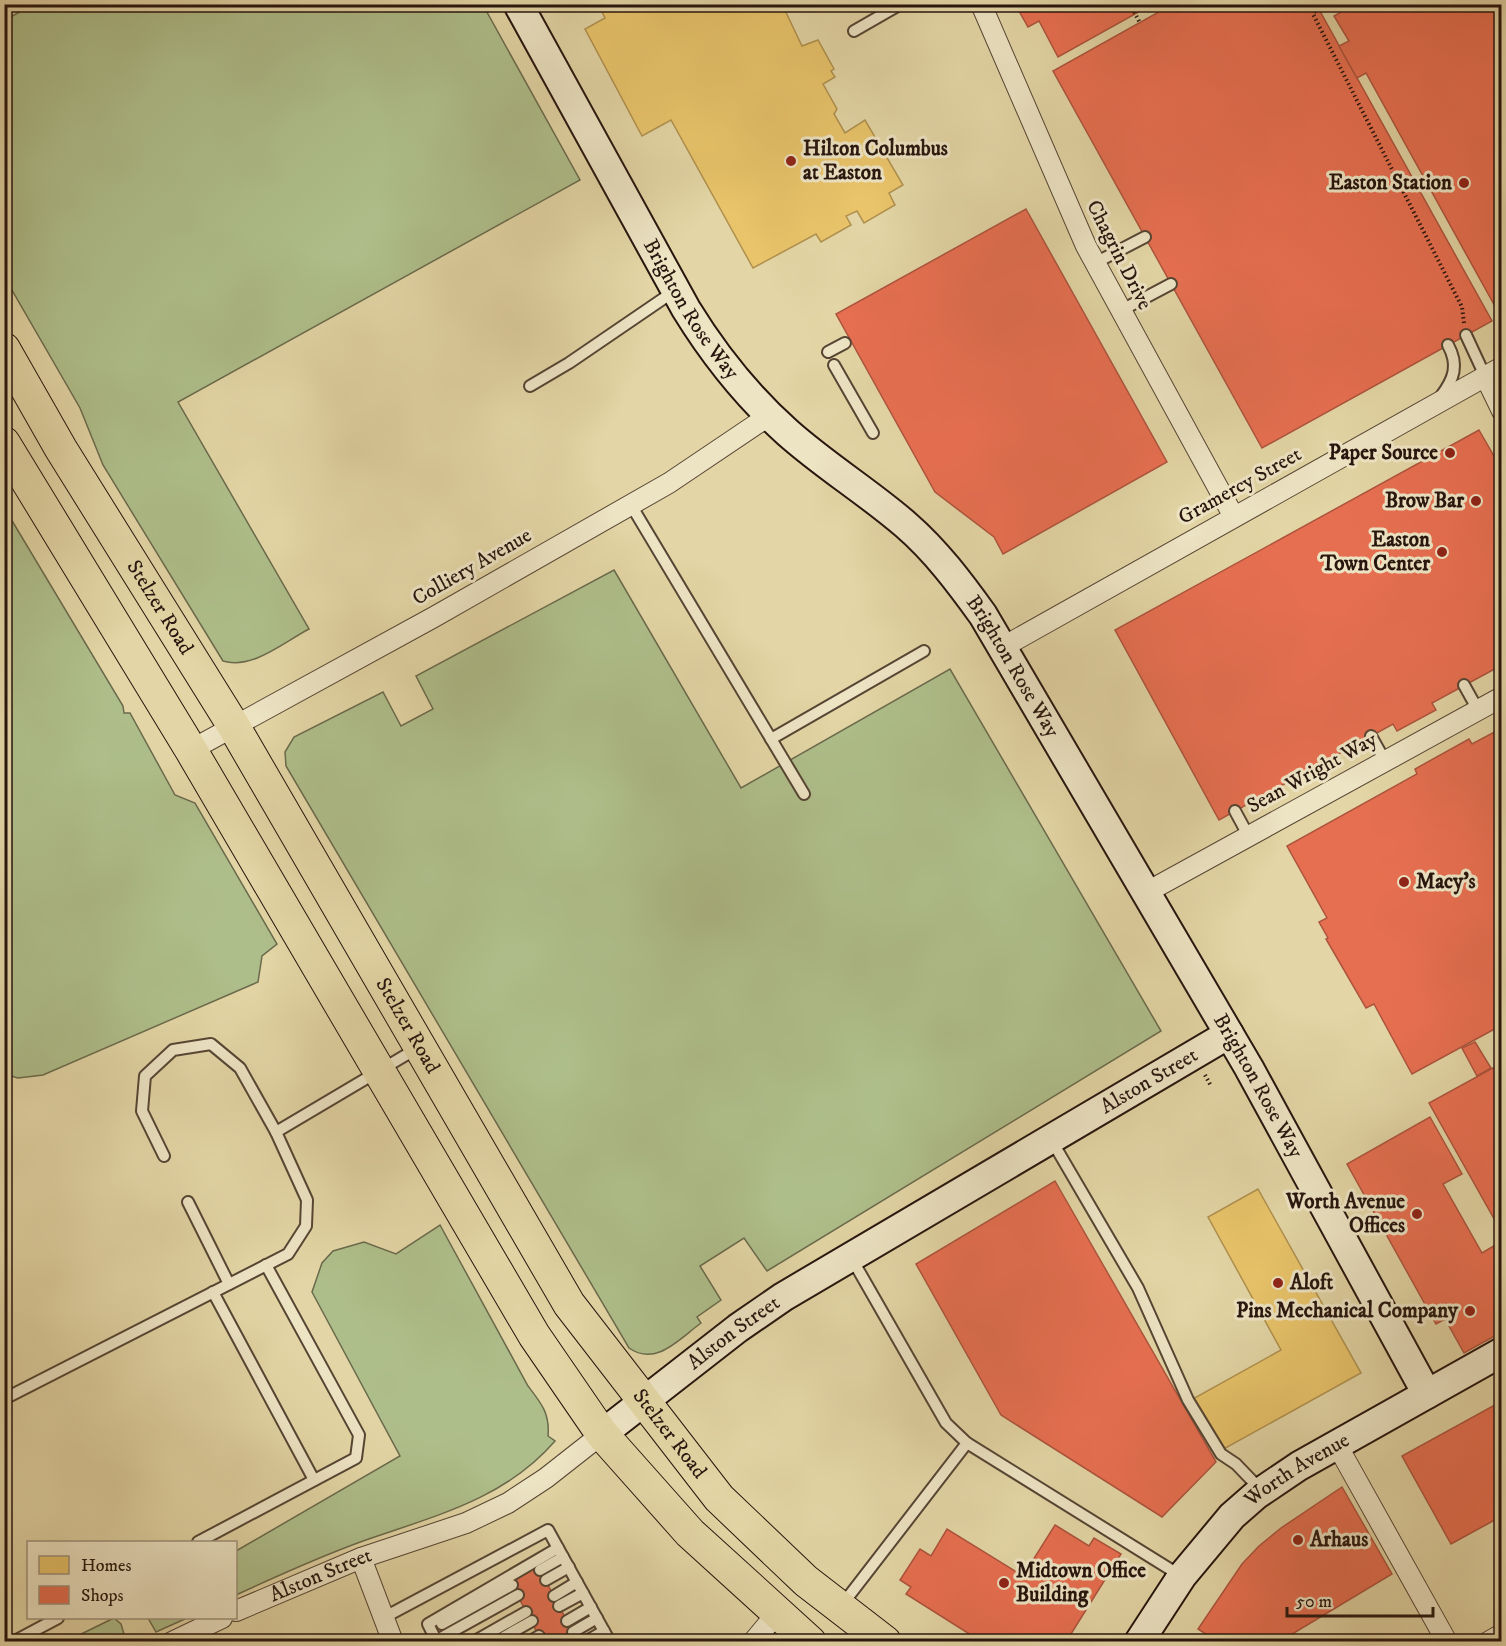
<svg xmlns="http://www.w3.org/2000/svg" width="1506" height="1646" font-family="'IM FELL DW Pica',serif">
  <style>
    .green { fill: #aebe8a; stroke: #6a6a4c; stroke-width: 1.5 }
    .homes { fill: #e9c46a; stroke: #af904e; stroke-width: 1.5 }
    .shops { fill: #e76f51; stroke: #ad543d; stroke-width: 1.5 }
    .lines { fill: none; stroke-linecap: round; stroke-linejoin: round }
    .lane-casing { stroke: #564534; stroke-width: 14 }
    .street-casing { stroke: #564534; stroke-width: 22 }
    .secondary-casing { stroke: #27150e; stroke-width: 32 }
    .primary-casing { stroke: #27150e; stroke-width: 34 }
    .path { stroke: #27150e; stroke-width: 4; stroke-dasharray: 1.5 3; stroke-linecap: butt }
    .lane { stroke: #ede4c4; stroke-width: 10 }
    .street { stroke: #ede4c4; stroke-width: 20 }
    .secondary { stroke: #ede4c4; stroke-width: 28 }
    .primary { stroke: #e3d5a5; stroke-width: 32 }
    .poi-dot { fill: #8f2418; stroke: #ede4c4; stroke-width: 2 }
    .labels { text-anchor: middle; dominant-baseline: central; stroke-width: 6; stroke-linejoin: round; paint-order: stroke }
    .poi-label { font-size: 21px; font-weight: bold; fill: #27150e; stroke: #ede4c4; text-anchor: end }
    .street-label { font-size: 21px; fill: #27150e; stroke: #ede4c4 }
  </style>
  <rect width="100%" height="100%" fill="#e3d5a5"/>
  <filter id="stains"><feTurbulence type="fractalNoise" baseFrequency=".00333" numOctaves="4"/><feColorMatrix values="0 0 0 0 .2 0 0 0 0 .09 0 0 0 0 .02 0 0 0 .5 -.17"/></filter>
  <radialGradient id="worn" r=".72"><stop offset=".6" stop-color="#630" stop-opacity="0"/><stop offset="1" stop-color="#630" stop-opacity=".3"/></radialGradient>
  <g class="green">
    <path d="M34,4L483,5L580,180L178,402L309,629C284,642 252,670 223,661L103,465L80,408L5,278V20Z"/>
    <path d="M5,509L123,706L124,713H130L175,795L195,803L277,944L262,956L258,982L43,1075L18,1078L4,1074Z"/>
    <path d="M614,570L741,788L950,669L1161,1031L767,1271L744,1238L700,1266L721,1300L697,1317L701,1323C679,1339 656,1367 629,1348L286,766L285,752L294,737L383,692L401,726L433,709L416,676Z"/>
    <path d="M440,1225L528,1386C541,1403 550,1413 548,1436L555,1441C504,1500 434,1516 363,1541C319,1557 277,1576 236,1595V1551L400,1456L312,1292L322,1263L333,1251L364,1242L396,1254Z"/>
    <path d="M114,1618L121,1624L126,1641H67Z"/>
    <path d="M148,1618H187L156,1632Z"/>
  </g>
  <g class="homes">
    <path d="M598,4H782L802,46L818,40L834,69L831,71L835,77L823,84L837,109L834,114L845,133L865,120L903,185L889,193L895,205L864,223L857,211L846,216L851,225L821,242L816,234L753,268L671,120L642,136L585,29L605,18Z"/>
    <path d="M1258,1189L1361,1373L1220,1451L1191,1400L1281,1350L1208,1217Z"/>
  </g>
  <g class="shops">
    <path d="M1015,4H1153L1058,57L1039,21L1028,27Z"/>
    <path d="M1173,4H1316L1492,321L1262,448L1053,71Z"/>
    <path d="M1355,4H1502V319L1366,73L1357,78L1339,46L1349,41L1334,16Z"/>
    <path d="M1026,209L1167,462L1003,554L994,537L935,492L836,314Z"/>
    <path d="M1479,430L1502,470V665L1432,703L1436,710L1397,731L1393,724L1219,820L1115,630Z"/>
    <path d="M1502,728V1025L1412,1074L1374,1004L1366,1008L1326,939L1328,938L1319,922L1327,918L1287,846L1417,774L1415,769L1469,739L1472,744Z"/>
    <path d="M1475,1042L1491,1068L1477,1076L1462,1048Z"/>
    <path d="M1502,1063V1233L1429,1103Z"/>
    <path d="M1430,1117L1462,1174L1443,1184L1482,1253L1497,1244L1502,1252V1332L1464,1353L1445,1319L1436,1324L1347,1164Z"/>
    <path d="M1055,1181L1216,1462L1162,1517L1001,1415L916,1264Z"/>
    <path d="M1502,1401V1516L1451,1544L1402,1456Z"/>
    <path d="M1342,1487L1392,1574L1279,1642H1218L1198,1629L1242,1564L1259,1546L1281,1528Z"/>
    <path d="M1055,1525L1089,1546L1094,1538L1121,1554L1066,1642H982L906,1594L911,1587L900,1580L920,1549L931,1556L947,1529L1023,1576Z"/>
    <path d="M537,1564L578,1642H542L510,1581Z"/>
  </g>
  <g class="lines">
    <defs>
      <g id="lane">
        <path d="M854,31L901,4"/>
        <path d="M1095,263L1145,237"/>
        <path d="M1120,311L1171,284"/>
        <path d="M1466,335L1485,376"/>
        <path d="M828,352L845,343"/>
        <path d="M834,365L873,433"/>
        <path d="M530,386L569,363L676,290"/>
        <path d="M1441,396C1454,379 1459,365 1448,345"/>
        <path d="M631,505L804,794"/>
        <path d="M1464,685L1478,710"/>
        <path d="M1371,736L1385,761"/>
        <path d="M771,739L924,651"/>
        <path d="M1235,811L1248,835"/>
        <path d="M1052,1141L1138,1288L1188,1400L1221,1454L1236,1464L1261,1490"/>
        <path d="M164,1156L142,1111L145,1076L173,1050L211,1044L240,1068L276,1132"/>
        <path d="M188,1202L229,1284"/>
        <path d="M852,1259L946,1423L967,1443L1181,1576"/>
        <path d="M213,1292L314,1480"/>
        <path d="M4,1399L288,1254L306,1226L307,1200L276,1132L416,1049"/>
        <path d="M198,1542L356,1458L359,1435L266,1265"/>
        <path d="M540,1570L563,1557"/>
        <path d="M546,1580L569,1567"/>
        <path d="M554,1596L577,1582"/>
        <path d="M842,1605L967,1443"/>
        <path d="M559,1606L583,1593"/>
        <path d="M383,1618L548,1530L610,1642"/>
        <path d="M567,1621L591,1607"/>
        <path d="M442,1624L512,1585"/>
        <path d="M573,1632L597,1618"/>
        <path d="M437,1640L518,1595"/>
        <path d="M13,1642L58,1618"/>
        <path d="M437,1642L428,1624L558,1548"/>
        <path d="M473,1642L526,1612"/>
        <path d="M495,1642L532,1621"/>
        <path d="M529,1642L539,1636"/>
        <path d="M585,1642L604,1631"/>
      </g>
      <g id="street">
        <path d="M981,4L1086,246L1234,517"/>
        <path d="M1485,376L1502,411"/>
        <path d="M1003,647L1502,367"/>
        <path d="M191,750L434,617L669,483L770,415"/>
        <path d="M1147,892L1502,697"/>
        <path d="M1337,1445L1447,1642"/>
        <path d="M361,1558L393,1642"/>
        <path id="s1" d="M236,1611L361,1558L466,1523L508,1503L546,1478L602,1434"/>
        <path d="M172,1642L222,1618"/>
        <path d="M753,1642L777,1613"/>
        <path d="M1488,1642L1502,1634"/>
      </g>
      <g id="secondary">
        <path id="s2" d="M518,4L686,309C713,353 748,397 787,432C825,466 868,492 906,525C936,551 960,583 983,615L1249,1068L1427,1394"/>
        <path id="s3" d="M602,1434L738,1328L783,1297L1229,1034"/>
        <path id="s4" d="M1139,1642L1182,1576L1232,1516L1256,1495L1299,1466L1502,1352"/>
      </g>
      <g id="primary">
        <path id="s5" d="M4,349L61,449L233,725L569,1304L719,1498L806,1581L885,1642"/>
        <path d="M4,443L191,750L534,1335L602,1434L690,1533L810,1642"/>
      </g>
    </defs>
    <use href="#lane" class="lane-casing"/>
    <use href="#street" class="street-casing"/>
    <use href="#secondary" class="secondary-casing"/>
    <use href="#primary" class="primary-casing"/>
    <g class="path">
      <path d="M1130,4L1140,23"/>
      <path d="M1320,4L1313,14L1462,307L1464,323"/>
      <path d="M1205,1075L1211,1086"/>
    </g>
    <use href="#lane" class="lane"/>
    <use href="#street" class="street"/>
    <use href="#secondary" class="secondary"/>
    <use href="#primary" class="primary"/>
  </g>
  <g class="poi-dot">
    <circle cx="791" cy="161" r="6"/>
    <circle cx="1464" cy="183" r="6"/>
    <circle cx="1450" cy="453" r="6"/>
    <circle cx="1476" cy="501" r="6"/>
    <circle cx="1442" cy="552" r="6"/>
    <circle cx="1404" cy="882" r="6"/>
    <circle cx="1417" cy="1214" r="6"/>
    <circle cx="1278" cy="1283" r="6"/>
    <circle cx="1470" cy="1311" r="6"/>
    <circle cx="1298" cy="1540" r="6"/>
    <circle cx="1004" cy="1583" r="6"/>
  </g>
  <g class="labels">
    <g class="poi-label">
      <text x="803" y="149" text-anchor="start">Hilton Columbus<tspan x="803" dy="24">at Easton</tspan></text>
      <text x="1452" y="183">Easton Station</text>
      <text x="1438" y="453">Paper Source</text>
      <text x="1464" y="501">Brow Bar</text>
      <text x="1430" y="540">Easton<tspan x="1430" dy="24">Town Center</tspan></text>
      <text x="1416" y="882" text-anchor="start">Macy's</text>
      <text x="1405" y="1202">Worth Avenue<tspan x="1405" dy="24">Offices</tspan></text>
      <text x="1290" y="1283" text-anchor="start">Aloft</text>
      <text x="1458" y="1311">Pins Mechanical Company</text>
      <text x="1310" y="1540" text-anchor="start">Arhaus</text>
      <text x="1016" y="1571" text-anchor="start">Midtown Office<tspan x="1016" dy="24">Building</tspan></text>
    </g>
    <g class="street-label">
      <text transform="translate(1119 255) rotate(63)">Chagrin Drive</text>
      <text stroke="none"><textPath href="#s2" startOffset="351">Brighton Rose Way</textPath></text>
      <text transform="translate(1240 486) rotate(-29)">Gramercy Street</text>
      <text transform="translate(472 567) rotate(-30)">Colliery Avenue</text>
      <text stroke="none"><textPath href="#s5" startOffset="302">Stelzer Road</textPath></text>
      <text stroke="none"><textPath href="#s2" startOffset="837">Brighton Rose Way</textPath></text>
      <text transform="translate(1312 773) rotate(-29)">Sean Wright Way</text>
      <text stroke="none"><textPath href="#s5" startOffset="788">Stelzer Road</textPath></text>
      <text stroke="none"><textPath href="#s3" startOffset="652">Alston Street</textPath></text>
      <text stroke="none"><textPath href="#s2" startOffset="1323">Brighton Rose Way</textPath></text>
      <text stroke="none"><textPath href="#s3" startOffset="166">Alston Street</textPath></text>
      <text stroke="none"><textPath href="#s5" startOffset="1274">Stelzer Road</textPath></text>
      <text stroke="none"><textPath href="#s4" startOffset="237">Worth Avenue</textPath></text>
      <text stroke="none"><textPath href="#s1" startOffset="92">Alston Street</textPath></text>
    </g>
  </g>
  <rect width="1506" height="1646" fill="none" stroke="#e3d5a5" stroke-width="24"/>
  <rect x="6" y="6" width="1494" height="1634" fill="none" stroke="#27150e" stroke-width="3"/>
  <rect x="12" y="12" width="1482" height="1622" fill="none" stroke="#27150e" stroke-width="1.5"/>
  <rect x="27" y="1541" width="210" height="78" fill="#ede4c4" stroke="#9e917b" stroke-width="1.5"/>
  <rect x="39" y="1556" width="30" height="18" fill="#e9c46a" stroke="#9e917b" stroke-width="1.5"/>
  <text x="81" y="1571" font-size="18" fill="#27150e">Homes</text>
  <rect x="39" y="1586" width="30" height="18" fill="#e76f51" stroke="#9e917b" stroke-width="1.5"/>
  <text x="81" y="1601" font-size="18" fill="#27150e">Shops</text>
  <path d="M1287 1607v9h146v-9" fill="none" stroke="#27150e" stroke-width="3"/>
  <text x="1296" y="1607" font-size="18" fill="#27150e" stroke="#ede4c4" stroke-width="4.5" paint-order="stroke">50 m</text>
  <rect width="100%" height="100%" filter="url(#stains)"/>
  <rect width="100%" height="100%" fill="url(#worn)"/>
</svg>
